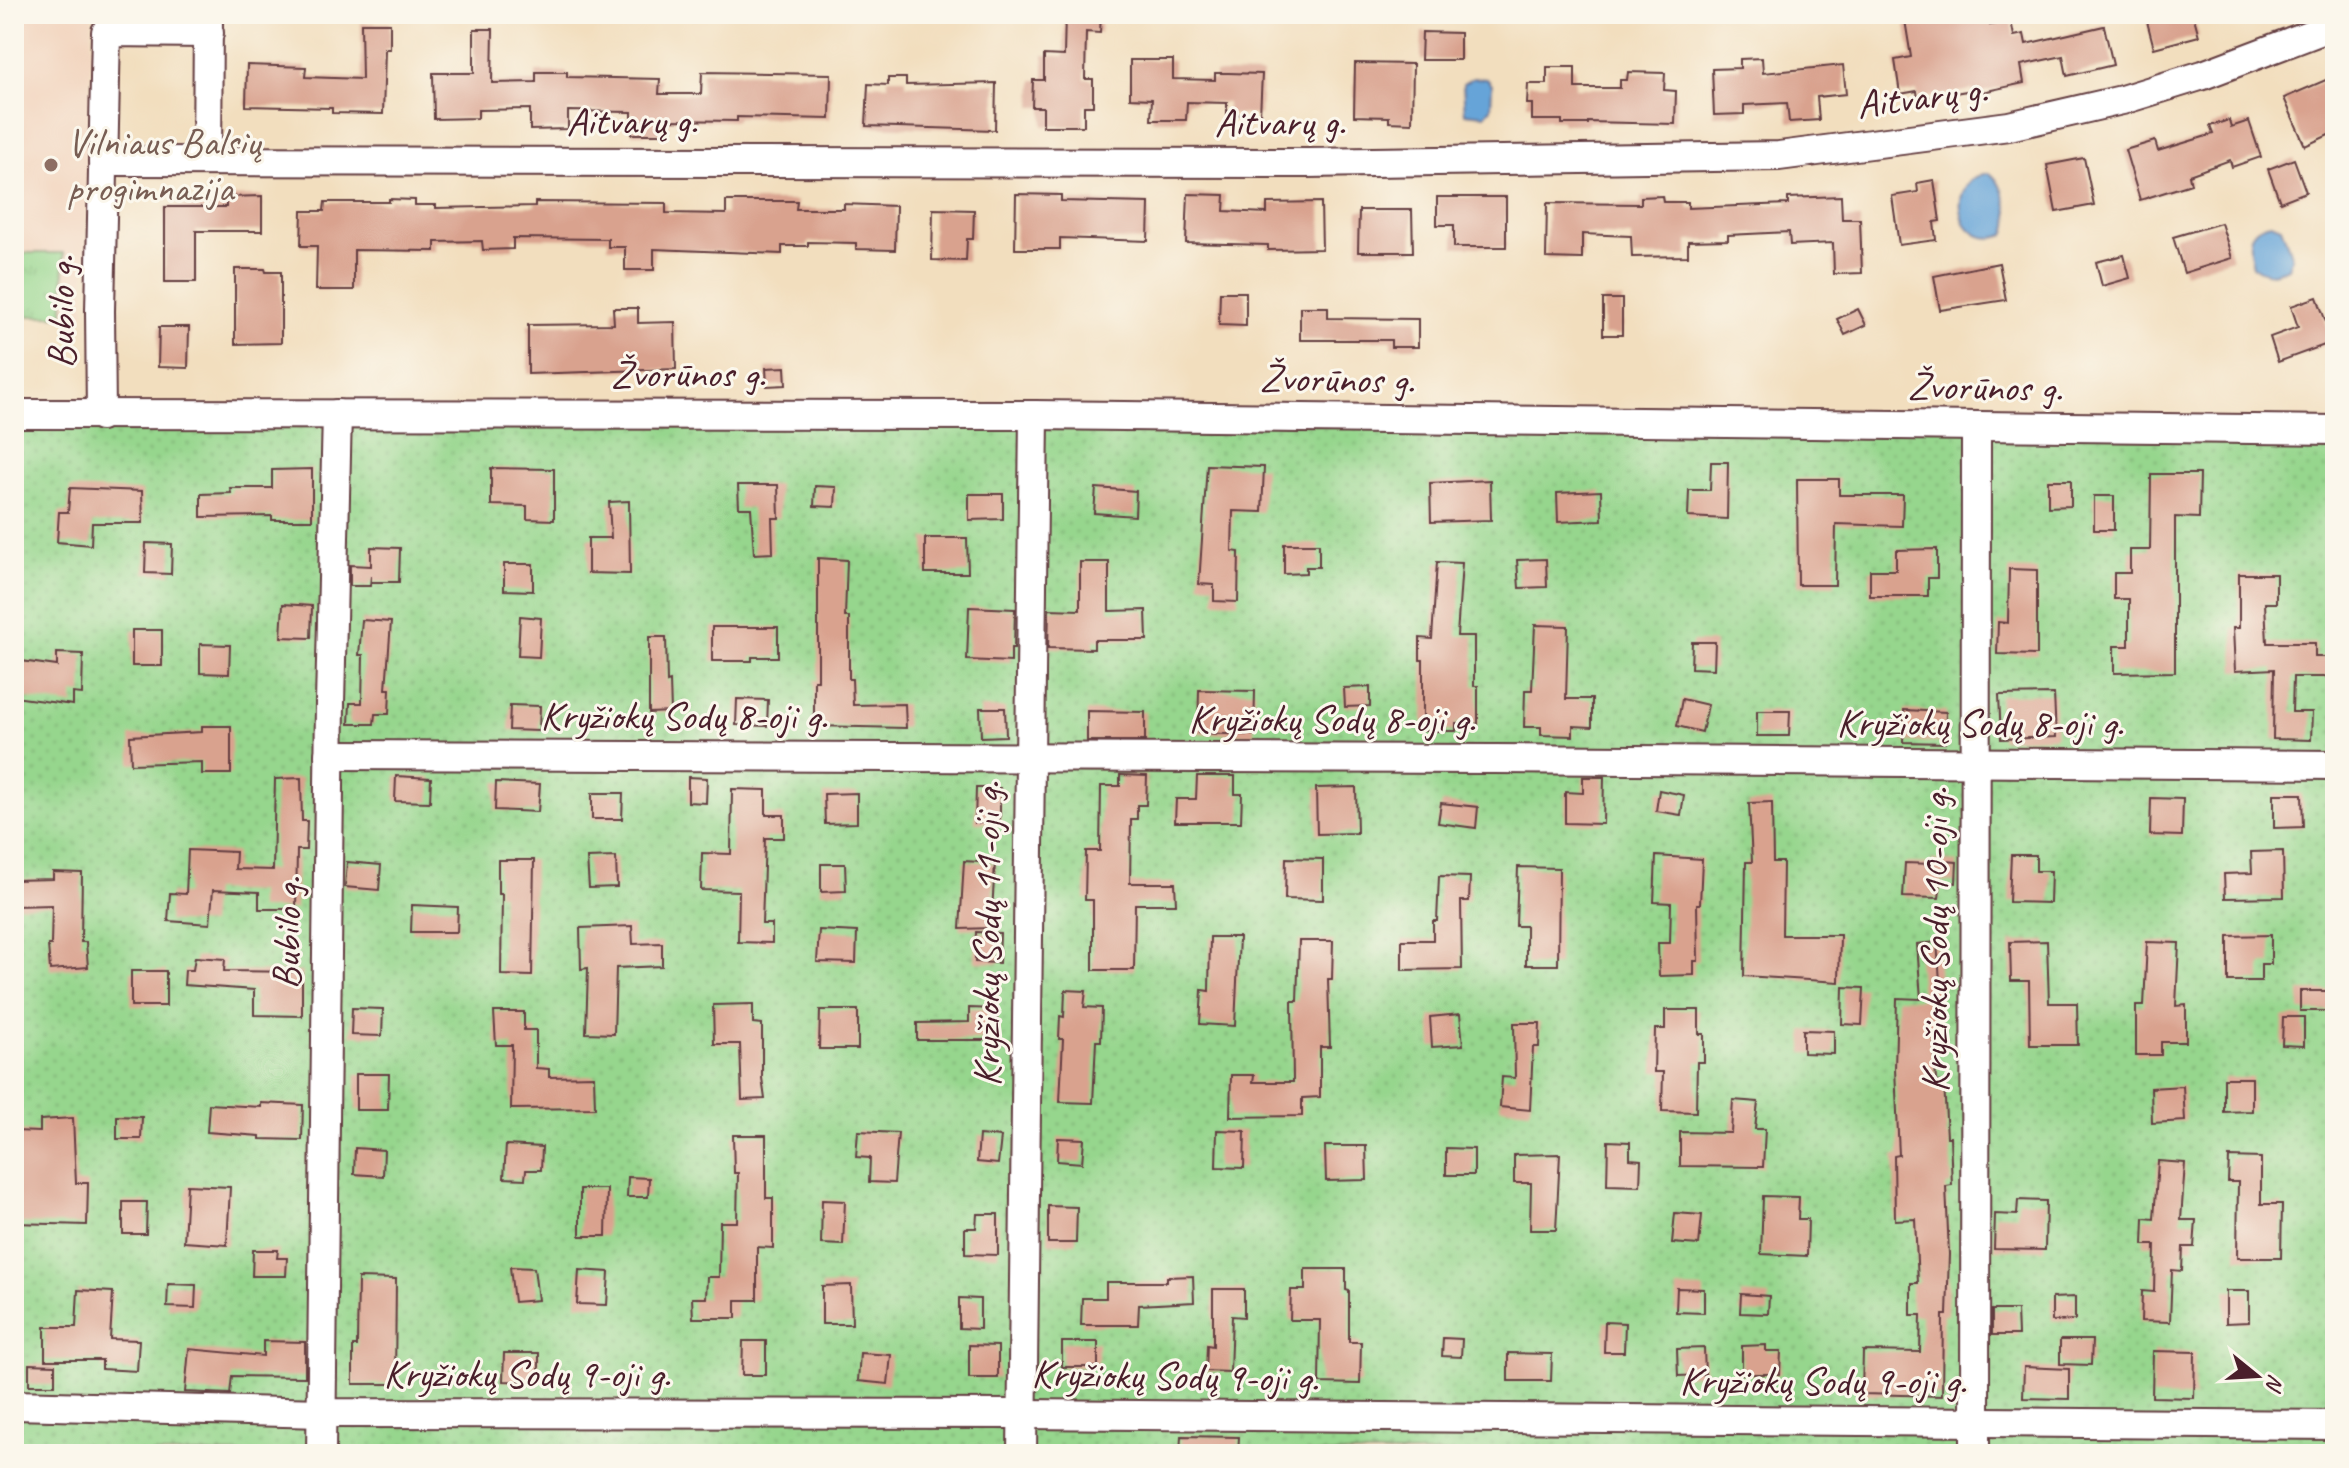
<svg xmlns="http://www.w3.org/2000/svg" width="2349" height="1468" font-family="Caveat,sans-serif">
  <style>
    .built { fill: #f2d4be }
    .grass { fill: url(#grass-dots); stroke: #707a5c; stroke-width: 2 }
    .park { fill: url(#park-tufts); stroke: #707a5c; stroke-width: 2 }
    .water { fill: #66a4d8; stroke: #586282; stroke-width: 2 }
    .building { fill: #d9a28e }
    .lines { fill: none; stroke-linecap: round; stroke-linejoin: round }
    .street-casing { stroke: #633c41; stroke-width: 32 }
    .street { stroke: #fff; stroke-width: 28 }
    .education-dot { fill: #8d6e63; stroke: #fbf7ec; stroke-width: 3 }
    .labels { text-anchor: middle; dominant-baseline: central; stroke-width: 6; stroke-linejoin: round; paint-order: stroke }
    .street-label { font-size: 40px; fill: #4a1f2b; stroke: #fbf7ec }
    .education-label { font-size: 40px; fill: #785e54; stroke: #fbf7ec; text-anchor: start }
  </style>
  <defs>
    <pattern id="grass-dots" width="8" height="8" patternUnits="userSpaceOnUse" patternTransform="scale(2)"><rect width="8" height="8" fill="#96d68d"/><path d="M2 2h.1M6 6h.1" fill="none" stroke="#83b77a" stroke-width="1.8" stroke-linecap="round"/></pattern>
    <pattern id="park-tufts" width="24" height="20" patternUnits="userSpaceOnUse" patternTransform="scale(2)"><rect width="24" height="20" fill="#96d68d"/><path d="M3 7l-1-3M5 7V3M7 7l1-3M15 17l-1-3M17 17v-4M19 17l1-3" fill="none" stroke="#83b77a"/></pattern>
  </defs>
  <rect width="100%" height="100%" fill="#fbf7ec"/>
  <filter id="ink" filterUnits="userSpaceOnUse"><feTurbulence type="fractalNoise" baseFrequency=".0125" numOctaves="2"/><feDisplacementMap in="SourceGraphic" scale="16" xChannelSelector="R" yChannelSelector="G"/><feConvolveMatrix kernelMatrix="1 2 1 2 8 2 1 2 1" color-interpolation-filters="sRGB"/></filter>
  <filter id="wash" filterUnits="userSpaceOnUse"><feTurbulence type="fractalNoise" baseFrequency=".006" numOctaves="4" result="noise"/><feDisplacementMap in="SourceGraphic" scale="32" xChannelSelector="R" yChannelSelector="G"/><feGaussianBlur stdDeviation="1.8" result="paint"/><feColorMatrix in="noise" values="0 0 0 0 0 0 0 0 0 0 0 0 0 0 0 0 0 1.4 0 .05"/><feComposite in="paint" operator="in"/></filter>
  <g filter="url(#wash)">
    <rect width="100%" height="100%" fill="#f2debe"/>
    <path class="built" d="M14,14H92L84,316H14Z"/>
    <path class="grass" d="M14,421L2335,425V1454H14Z"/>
    <path class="park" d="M14,253H64L63,316H14Z"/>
    <g class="water">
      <path d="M1473,78L1487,79L1492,85L1491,108L1485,115L1465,113L1463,84Z"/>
      <path d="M1989,173C2004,181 2014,220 2005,235C1955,253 1944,178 1989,173Z"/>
      <path d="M2271,223L2281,227L2292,257L2288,268C2273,274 2267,275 2253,266C2248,245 2245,228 2271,223Z"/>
    </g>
    <g id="blocks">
      <g class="building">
        <path d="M1065,14H1101L1100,33L1086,32L1085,79H1093V106H1084V126H1043V107H1032L1033,80H1044V55L1064,56Z"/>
        <path d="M1904,14H1989L1990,25L2011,21L2014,36L2024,34L2026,44L2104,26L2113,65L2067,76L2063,56L2021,65L2024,83L1973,94V90L1918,99L1917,91L1900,94L1895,60L1911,57Z"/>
        <path d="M2145,14H2193L2199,36L2154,48Z"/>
        <path d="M361,23H390V49H385L383,114L332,113V108L246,106L247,65L306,67L305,77L362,79Z"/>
        <path d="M474,29H493L492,83L536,82V72H567V77L660,79L659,94H701L702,72L831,74L830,119L737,117V121L669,120L668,134H632V112L568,111V129L530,130V109L478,110V118L434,119L433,73H474Z"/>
        <path d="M1422,32L1460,33V60H1421Z"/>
        <path d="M1762,58L1763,73L1843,65L1846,94L1817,97L1819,120L1789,122L1787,103L1744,105V114L1714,115L1712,69L1740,68V59Z"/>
        <path d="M1130,60H1173V79L1215,80V73H1228L1262,74L1260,115L1227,114V103L1187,102L1186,120H1151L1152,99L1130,98Z"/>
        <path d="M1355,63L1413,64L1412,123L1389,122V117L1354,116Z"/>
        <path d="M1547,67H1575V88H1620V80H1627L1628,72L1665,73L1664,90L1676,91L1675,124L1588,122V124H1562V120H1532V104H1527L1528,84H1547Z"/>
        <path d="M2335,76V132L2305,146L2284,98Z"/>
        <path d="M888,78H906V85L996,83L995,130L866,126L868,84L888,85Z"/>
        <path d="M2229,120L2231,127L2249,121L2261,157L2232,167L2230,160L2189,175L2191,184L2140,200L2125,150L2155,141L2158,151L2213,134L2210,126Z"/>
        <path d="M2084,158L2094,205L2056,212L2047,165Z"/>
        <path d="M2294,159L2306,192L2280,202L2268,169Z"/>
        <path d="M1934,180L1940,221L1934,222L1936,240L1899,245L1892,196L1918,192L1917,183Z"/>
        <path d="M1016,194L1061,195V201L1149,203L1148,241L1060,238V249H1015Z"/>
        <path d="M1188,194L1225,195L1224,211L1267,213V203L1321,202L1322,249L1268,250V245L1186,243Z"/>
        <path d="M262,196V231H196V282H165V207H226V197Z"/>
        <path d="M1662,196L1663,202H1688V208L1788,204V198L1841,196L1842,219H1860L1862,273L1834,274L1833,243L1790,245L1789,232L1728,235V240L1688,241V256L1632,257L1631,236L1582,234V259L1546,258L1547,203L1641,204V197Z"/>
        <path d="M1437,197H1506V247H1454V225H1437Z"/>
        <path d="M389,199L415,200V205H436V208L535,206V202L666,203V213L726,214V201H797L796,209H844V204L896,206L895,250L856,249V243L808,242V246H782V254L654,249V270H625V247H608V239L513,238V249L483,250L482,241L435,242V251L354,250V290H316L317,246H301L302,211H324L325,202H389Z"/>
        <path d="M933,209L974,210L973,239H967L966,261L932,260Z"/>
        <path d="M1359,210H1412L1413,252H1358Z"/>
        <path d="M2221,223L2232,258L2184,273L2173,237Z"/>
        <path d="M2124,255L2130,278L2102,286L2096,262Z"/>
        <path d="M1999,263L2006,300L1940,310L1934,276Z"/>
        <path d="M235,269H265L266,272H281V343L235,344Z"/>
        <path d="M1220,292H1246V326L1219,325Z"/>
        <path d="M2317,297L2333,342L2278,362L2270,337L2298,327L2291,306Z"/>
        <rect x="1603" y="299" width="19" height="36"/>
        <path d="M1300,307H1328V318L1418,319V347H1391V340H1300Z"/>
        <path d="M613,308H638V323L675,322L676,369L528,374V325L614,324Z"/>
        <path d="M1858,309L1866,325L1845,335L1837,319Z"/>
        <path d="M159,327H189L188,368L158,367Z"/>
        <path d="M785,367L786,385L767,386L766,368Z"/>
        <path d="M1711,462H1728L1727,519L1688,517L1689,490H1710Z"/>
        <path d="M1207,465L1264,467L1262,512L1233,511L1232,551L1239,552L1238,602L1214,601V585L1199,584Z"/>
        <path d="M491,468L554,469V520L527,519V506L491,505Z"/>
        <path d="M312,469V520H272V516L201,517V494L231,493L230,488H272V470Z"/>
        <path d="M2151,474H2200L2199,518L2175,517V672L2114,673V646H2129V599H2114V573H2130V550H2150Z"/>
        <path d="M1797,479H1839V495H1903L1902,526L1836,524L1835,585H1798Z"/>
        <path d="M1490,480L1491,520L1431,522L1430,483Z"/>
        <path d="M2048,480H2071V506L2048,507Z"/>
        <path d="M738,485H778L779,518H772L773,553L754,554L751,508H739Z"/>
        <path d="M815,486L836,487L835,507L814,506Z"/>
        <path d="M70,488L142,491L143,523H92L91,545L57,542L59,512H68Z"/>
        <path d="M1096,488L1136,491L1135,516L1094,513Z"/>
        <path d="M1601,491L1602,520L1558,522L1557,493Z"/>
        <path d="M969,494H1003V519L969,520Z"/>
        <rect x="2094" y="496" width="20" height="34"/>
        <path d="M629,501L630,574L588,573V538H611L609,502Z"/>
        <path d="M925,538H967L968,573H925Z"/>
        <path d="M146,543L172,544L171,574L145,573Z"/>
        <path d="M1284,544H1319V567H1306V573L1284,574Z"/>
        <path d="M371,547L400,548L399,582H371V576L370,586H350V565L371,566Z"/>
        <path d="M1937,549V578H1928V596H1870V570H1896V550Z"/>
        <path d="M818,558L847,560L845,617H849V679H852L853,705L905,704L906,728L814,726V680H818Z"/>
        <path d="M1546,559L1547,587L1519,588L1517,560Z"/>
        <path d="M1080,562H1109V611L1146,610L1147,640H1094V649L1048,648L1049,609L1080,610Z"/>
        <path d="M1437,562L1462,563L1457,636H1474V686H1478V724L1456,723V731H1423V660H1420V638L1432,639Z"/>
        <path d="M504,564H533V591L504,590Z"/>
        <path d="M2009,569L2037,570V655L1997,654L1998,622L2008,623Z"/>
        <path d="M2239,574H2276V603H2265L2267,643H2315V657H2335V677H2293L2292,712H2312L2311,740L2273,739L2274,669L2235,671L2233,628H2239Z"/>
        <path d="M283,604L312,606L311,638L281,637Z"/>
        <path d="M969,607L1015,609L1014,648H1011V662L967,660Z"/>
        <path d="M520,616L541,618L539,657L518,656Z"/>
        <path d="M362,620L391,622L386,689H390L389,714H375L374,724H349L350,703H362L363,655H359Z"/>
        <path d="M1535,625L1568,626L1566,699H1592V727L1573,726V736L1541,735V727H1524L1525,690H1532Z"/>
        <path d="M712,627H778V657H752V661H712Z"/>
        <rect x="132" y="630" width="30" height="36"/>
        <path d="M649,637H666L667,682L670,681L671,712L649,713Z"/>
        <path d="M1692,642H1715L1714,669L1691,668Z"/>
        <path d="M200,644L230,645L229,674L200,673Z"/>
        <path d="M57,653L83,654L82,694L73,693V705L14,697V660L57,666Z"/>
        <path d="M1370,687V706L1345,707L1344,688Z"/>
        <path d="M1199,690L1255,691L1254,735L1198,733Z"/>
        <path d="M2054,694L2056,737L2001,739L1999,695Z"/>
        <path d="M737,699L768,700L767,726L736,725Z"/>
        <path d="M1682,699L1708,705L1702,732L1677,726Z"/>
        <path d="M510,705L540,706L539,731L509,730Z"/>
        <path d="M980,708H1005L1006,736L981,737Z"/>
        <path d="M1904,710L1946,712L1945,743L1903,742Z"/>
        <path d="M1087,711L1145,712V741H1087Z"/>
        <path d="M1757,711H1790L1789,736H1757Z"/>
        <path d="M202,726H231V774H202V762L131,764L130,736L202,732Z"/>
        <path d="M1120,775L1147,776L1146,805H1137V819H1131L1130,883H1175L1176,904H1135L1134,970H1093V900H1085L1086,851H1100L1101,786H1120Z"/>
        <path d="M396,776L431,778L430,802L395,801Z"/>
        <path d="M1197,776H1235V794H1242L1241,822H1175L1176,799H1196Z"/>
        <path d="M688,777L707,778L706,803L688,802Z"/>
        <path d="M1583,777H1604L1603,824L1565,823V792L1583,793Z"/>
        <path d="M301,778L302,821H307L306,850H297L296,909H259V892L213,890L210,924L168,921L170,893L186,894L188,850L236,852L235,869L273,870L275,779Z"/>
        <path d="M496,782L540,784L538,812L495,810Z"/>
        <path d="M1356,787L1357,833L1317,834L1316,788Z"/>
        <path d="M976,788H1000V823H975Z"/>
        <path d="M732,789L766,790V815H784V838H765L762,924H772V943L738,942L739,891L701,890L702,853L731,854Z"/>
        <path d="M1659,790L1684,795L1681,815L1656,811Z"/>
        <path d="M592,793H623L622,819H592Z"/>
        <path d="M857,793V823L825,824L824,794Z"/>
        <path d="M2274,794H2302L2303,827L2274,828Z"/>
        <path d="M2151,798L2183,799L2182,836L2150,835Z"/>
        <path d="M1772,802L1773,862H1783L1782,935H1840L1839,982L1744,976L1746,862H1752L1749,803Z"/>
        <path d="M1441,803L1478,807L1476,828L1438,823Z"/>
        <path d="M2283,851L2284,897L2225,898L2224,874L2252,873L2251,852Z"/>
        <path d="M2011,855H2036V871H2051L2050,903L2009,902Z"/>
        <path d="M1656,856L1702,859L1700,904H1697L1698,961H1694V975L1659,976L1658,943H1670L1671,903L1654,902Z"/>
        <path d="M616,857L617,887L589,888L587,858Z"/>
        <path d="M1286,858L1323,859V900L1285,899Z"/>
        <path d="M498,860H534L532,976L501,975L502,894H498Z"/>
        <path d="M1932,860L1957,862L1956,883L1941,882L1939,898L1903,897L1905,863L1932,864Z"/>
        <path d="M964,861L995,863L991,928L960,929Z"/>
        <path d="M347,862L381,865L379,890L345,887Z"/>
        <path d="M821,864H845L846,891L821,892Z"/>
        <path d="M1518,867L1559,868L1558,965H1526V926H1516Z"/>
        <path d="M53,872L82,873L81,942H86L88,967L50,970L48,945H51L52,905L14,906V880L53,879Z"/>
        <path d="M1439,876L1470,877L1469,901H1461L1462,969L1402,970V940H1433V921H1437Z"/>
        <path d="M412,905L458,907L457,932H411Z"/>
        <path d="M632,926L633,944L662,943V966L616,968L614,1034L586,1033L588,968L581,969L580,928Z"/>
        <path d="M819,930L857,932L856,963L817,962Z"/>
        <path d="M976,932L1000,933L999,963L975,962Z"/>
        <path d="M2271,935V964H2261V981H2228V936Z"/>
        <path d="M1210,937H1239L1235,1026L1200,1024L1202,990L1209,991Z"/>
        <path d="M1299,941H1333L1332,979H1328L1330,1047H1320V1097L1302,1098V1116L1230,1117L1231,1075H1254L1253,1082H1293L1292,1001H1297Z"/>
        <path d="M2047,941L2049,1003H2077L2078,1045H2030L2029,981H2011L2010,942Z"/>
        <path d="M1937,942L1940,981V1040H1934L1936,1082H1944L1947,1137H1950L1952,1185L1946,1186L1949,1254L1947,1315H1943L1942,1396L1862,1394L1863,1351L1920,1352L1921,1315H1911V1283H1918L1915,1219L1895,1220L1894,1156L1899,1155L1895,1069L1897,998L1921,999L1917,944Z"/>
        <path d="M2147,942L2179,943L2176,1006L2186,1005V1042H2161V1055H2136V1006H2144Z"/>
        <path d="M195,957L225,959L224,971L302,972V1016L254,1015V990L184,985L185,970H193Z"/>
        <rect x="131" y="971" width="35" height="35"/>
        <path d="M1843,987L1864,988L1862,1025L1842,1024Z"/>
        <path d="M1065,990L1086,991L1084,1007L1102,1008L1101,1041H1096L1093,1103L1060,1102L1063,1039H1059L1060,1016L1064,1017Z"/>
        <rect x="2300" y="991" width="35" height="20"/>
        <path d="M753,1004V1023L762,1024V1078L765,1099L742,1100L740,1044H714L713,1005Z"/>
        <path d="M352,1008L383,1009L382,1036L351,1035Z"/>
        <path d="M969,1008L997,1009V1040H917V1023L969,1022Z"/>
        <path d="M820,1010H858V1049H819Z"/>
        <path d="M1665,1010H1699V1034H1704V1062H1697L1696,1112L1662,1111L1663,1072H1654L1655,1029H1665Z"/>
        <path d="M494,1012H524V1030H536V1068L549,1069V1077L594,1076L595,1108L511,1109L512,1045H496Z"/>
        <path d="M1460,1014L1463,1045L1432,1047L1430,1017Z"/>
        <path d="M2283,1017H2304V1046L2282,1045Z"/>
        <path d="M1514,1023H1540L1539,1047H1533L1530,1110L1500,1107L1502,1077L1515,1078Z"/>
        <path d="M1803,1030L1834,1031V1054L1803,1053Z"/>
        <path d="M356,1074H389L388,1110H356Z"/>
        <path d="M2224,1078H2252V1111L2224,1112Z"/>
        <path d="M2183,1086L2185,1121L2152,1123L2151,1088Z"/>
        <path d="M1733,1100L1758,1102L1755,1129H1765L1763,1167L1680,1166V1132L1731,1133Z"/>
        <path d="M261,1103L303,1105L302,1140L260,1139V1136L207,1132L209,1104L261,1107Z"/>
        <path d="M117,1116L142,1117L141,1139H117Z"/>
        <path d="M73,1118L76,1183H88L87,1225L14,1223V1131L40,1132V1120Z"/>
        <path d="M1217,1130L1245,1131L1244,1168L1216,1167Z"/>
        <path d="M858,1131L898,1133L894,1183L869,1182L870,1158L856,1157Z"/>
        <path d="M733,1135H766V1198H773V1248L757,1247V1300H736V1318H693L692,1298H706L707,1277H719L720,1222H737L738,1173H734Z"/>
        <path d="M979,1135L1001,1137L998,1164L977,1162Z"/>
        <path d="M1058,1138L1084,1139L1082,1163L1057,1161Z"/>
        <path d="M1608,1141L1630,1142V1159L1641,1160L1640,1186L1607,1185Z"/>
        <path d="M506,1145L542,1147L541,1170H526L525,1179L504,1178Z"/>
        <path d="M1325,1146H1366L1367,1180L1326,1181Z"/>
        <path d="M355,1148L384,1150L383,1176L354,1174Z"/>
        <path d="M1446,1148L1474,1149V1175H1446Z"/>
        <path d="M1560,1154L1556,1230H1530L1531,1183H1514V1155Z"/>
        <path d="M2229,1157L2261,1158V1204H2282L2281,1258H2237L2238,1182H2228Z"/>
        <path d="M2158,1161L2185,1163L2181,1220H2196L2194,1247H2183L2182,1271L2172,1270L2170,1322L2141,1321L2142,1291L2154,1292L2155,1245H2143L2144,1218L2154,1219Z"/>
        <path d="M628,1177L649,1178L648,1197H627Z"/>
        <path d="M187,1185L230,1187L227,1245L184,1242Z"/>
        <path d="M580,1189H607L606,1236H580Z"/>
        <path d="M1763,1196L1799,1197L1798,1219H1808L1807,1256L1761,1254Z"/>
        <path d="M822,1200L845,1201L843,1245L821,1244Z"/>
        <path d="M2018,1200L2046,1201L2045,1250L1994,1249L1995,1214L2017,1215Z"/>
        <path d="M123,1202H147L146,1234H123Z"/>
        <path d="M1048,1206L1077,1207L1076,1243H1048Z"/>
        <path d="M1675,1213L1702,1215L1699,1245L1672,1243Z"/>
        <path d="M977,1214H998V1255L965,1254V1228H976Z"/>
        <path d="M253,1250H278L277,1258H287L286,1276H252Z"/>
        <path d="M510,1267L534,1268L538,1300L514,1302Z"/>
        <path d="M1305,1269H1346V1290L1349,1291V1342H1361L1360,1384L1319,1383L1320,1320H1290L1291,1290H1305Z"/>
        <path d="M579,1270L609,1272L607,1305L577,1304Z"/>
        <path d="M1193,1276L1194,1302L1139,1305L1138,1325H1081L1082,1298H1106V1282H1167V1277Z"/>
        <path d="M358,1278L396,1279L395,1384H353V1346H357Z"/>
        <path d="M168,1284L196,1285L195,1308L167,1307Z"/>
        <path d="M851,1285L852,1324H822V1286Z"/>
        <path d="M1677,1288L1704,1289V1313L1676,1312Z"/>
        <path d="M1213,1289H1244V1317L1232,1316L1230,1372L1206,1371L1207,1345L1213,1346Z"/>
        <path d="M78,1290L113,1292L110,1339L139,1340L137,1371L102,1369V1360H45V1327H76Z"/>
        <path d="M2226,1291H2249V1322L2226,1323Z"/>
        <path d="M1741,1294L1769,1296L1768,1314L1740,1313Z"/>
        <path d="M2075,1297V1320L2052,1321V1298Z"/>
        <path d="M959,1298L980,1299V1329L959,1328Z"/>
        <path d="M1992,1310H2017L2018,1335H1992Z"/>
        <path d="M1605,1322L1625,1323L1624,1352H1604Z"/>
        <path d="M1443,1338L1462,1339L1461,1357L1442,1356Z"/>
        <path d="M2060,1340H2092L2091,1365L2060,1364Z"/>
        <path d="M263,1341L305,1342V1377L232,1376L230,1394L185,1392L189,1349L263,1356Z"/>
        <path d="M743,1341H766V1375H742Z"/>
        <rect x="1062" y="1342" width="36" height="25"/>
        <path d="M969,1345L998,1346V1378H969Z"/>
        <path d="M1766,1345V1351H1781L1780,1374H1742V1346Z"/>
        <path d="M1704,1348L1705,1375L1678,1376L1677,1349Z"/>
        <path d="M2153,1351L2195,1352L2194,1398L2152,1397Z"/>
        <path d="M504,1353H539V1382L503,1381Z"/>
        <path d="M860,1353L891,1355L888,1384L858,1381Z"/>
        <path d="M1508,1353L1552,1354L1551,1381H1508Z"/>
        <path d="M29,1364L55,1365V1385H29Z"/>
        <path d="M2024,1367L2069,1369V1399L2023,1398Z"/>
        <path d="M1181,1436L1239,1437L1238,1454H1180Z"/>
      </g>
    </g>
  </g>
  <g filter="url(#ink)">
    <use href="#blocks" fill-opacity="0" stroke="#633c41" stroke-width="2"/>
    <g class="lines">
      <defs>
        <g id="street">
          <path d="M207,160L208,17"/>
          <path d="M103,161L1307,163L1779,156L2009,126L2122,100L2203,75L2335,25"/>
          <path d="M14,414L1034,415L2335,430"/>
          <path d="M101,416L100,311L106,32L209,33"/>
          <path d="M329,755L1493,759L2335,765"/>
          <path d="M14,1405L322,1413L1023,1414L2335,1425"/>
          <path d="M321,1454L330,703L337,414"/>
          <path d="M1022,1454L1034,415"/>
          <path d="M1975,1454L1976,427"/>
        </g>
      </defs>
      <use href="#street" class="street-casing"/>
      <use href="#street" class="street"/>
    </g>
  </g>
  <circle class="education-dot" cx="51" cy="165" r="8"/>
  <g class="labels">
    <g class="street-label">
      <text transform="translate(1922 97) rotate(-7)">Aitvarų g.</text>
      <text x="632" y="121">Aitvarų g.</text>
      <text x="1280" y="122">Aitvarų g.</text>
      <text transform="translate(61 312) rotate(-90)">Bubilo g.</text>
      <text x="688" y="374">Žvorūnos g.</text>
      <text transform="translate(1337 379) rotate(1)">Žvorūnos g.</text>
      <text transform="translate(1985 387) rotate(1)">Žvorūnos g.</text>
      <text x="684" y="716">Kryžiokų Sodų 8-oji g.</text>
      <text x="1332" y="719">Kryžiokų Sodų 8-oji g.</text>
      <text x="1980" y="723">Kryžiokų Sodų 8-oji g.</text>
      <text transform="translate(287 933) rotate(-89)">Bubilo g.</text>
      <text transform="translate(987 934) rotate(-90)">Kryžiokų Sodų 11-oji g.</text>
      <text transform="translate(1935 940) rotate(-90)">Kryžiokų Sodų 10-oji g.</text>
      <text x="527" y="1374">Kryžiokų Sodų 9-oji g.</text>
      <text transform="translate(1175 1376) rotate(1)">Kryžiokų Sodų 9-oji g.</text>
      <text x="1823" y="1381">Kryžiokų Sodų 9-oji g.</text>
    </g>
    <g class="education-label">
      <text x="67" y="142">Vilniaus Balsių<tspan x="67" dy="46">progimnazija</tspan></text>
    </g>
  </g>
  <rect width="2349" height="1468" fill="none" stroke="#fbf7ec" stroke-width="48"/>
  <g transform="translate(2257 1376) rotate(108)" stroke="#fbf7ec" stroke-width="6" paint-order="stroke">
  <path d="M0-6L14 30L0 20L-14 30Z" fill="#4a1f2b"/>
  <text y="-12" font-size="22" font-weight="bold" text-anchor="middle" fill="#4a1f2b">N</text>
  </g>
</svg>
